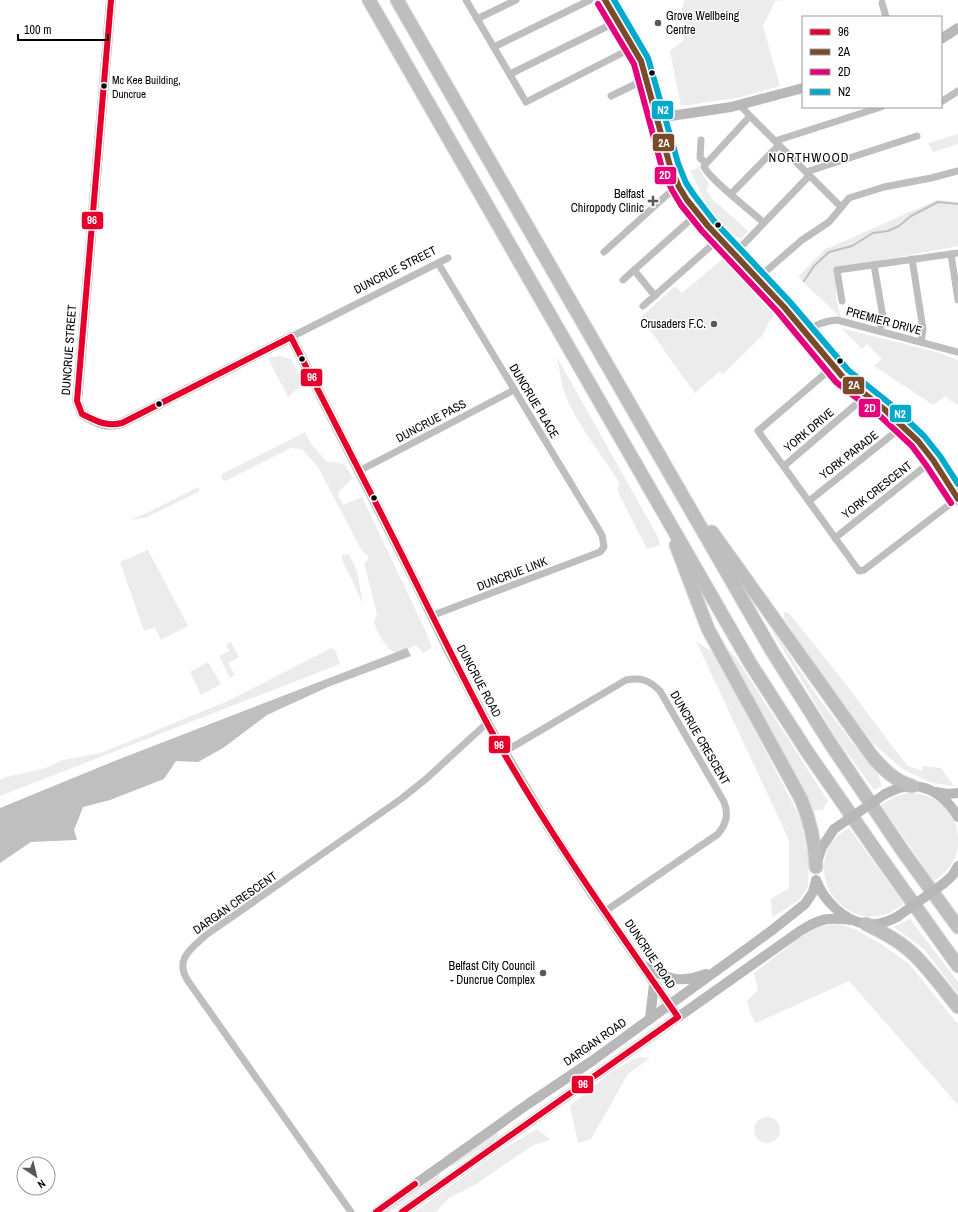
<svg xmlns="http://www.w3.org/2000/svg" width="958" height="1212" font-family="'Archivo Narrow',sans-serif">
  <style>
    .green { fill: #ececec }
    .water { fill: #bfbfbf }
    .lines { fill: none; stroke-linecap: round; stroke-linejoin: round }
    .stream { stroke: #bfbfbf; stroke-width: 2 }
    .primary-casing { stroke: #dbdbdb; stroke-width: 13 }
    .highway-casing { stroke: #dbdbdb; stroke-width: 15 }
    .street { stroke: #bebebe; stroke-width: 7 }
    .secondary { stroke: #b8b8b8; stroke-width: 10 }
    .primary { stroke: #bebebe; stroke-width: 11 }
    .highway { stroke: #bebebe; stroke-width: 13 }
    .secondary-bridge { stroke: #b8b8b8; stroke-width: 10 }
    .bus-1-casing { stroke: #fff; stroke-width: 9 }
    .bus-2-casing { stroke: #fff; stroke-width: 9 }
    .bus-3-casing { stroke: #fff; stroke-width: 9 }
    .bus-4-casing { stroke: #fff; stroke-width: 9 }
    .bus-1 { stroke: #e4002b; stroke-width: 6 }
    .bus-2 { stroke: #7a4b2a; stroke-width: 6 }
    .bus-3 { stroke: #e5007d; stroke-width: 6 }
    .bus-4 { stroke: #00a9ce; stroke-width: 6 }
    .poi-dot { fill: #595959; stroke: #fff; stroke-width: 1.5 }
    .bus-dot { fill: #000; stroke: #fff; stroke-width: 1.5 }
    .labels { text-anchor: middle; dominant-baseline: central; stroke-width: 3; stroke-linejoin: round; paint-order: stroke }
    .bus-label { font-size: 11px; fill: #000; stroke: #fff; text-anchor: start }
    .poi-label { font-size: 12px; fill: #000; stroke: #fff; text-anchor: end }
    .street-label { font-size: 12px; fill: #000; stroke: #fff }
    .neighbourhood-label { font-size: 13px; letter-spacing: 1px; fill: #000; stroke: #fff }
    .line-badge { stroke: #fff; stroke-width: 1.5 }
    .badge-label { font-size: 11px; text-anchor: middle; font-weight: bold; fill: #fff }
  </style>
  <rect width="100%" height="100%" fill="#fff"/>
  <g class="green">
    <path d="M684,0H787L775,1L763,26L780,86L737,98L681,106L670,51L684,40L682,8Z"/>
    <path d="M958,134V144L933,152L928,143Z"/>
    <path d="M700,167L701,172L709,184L706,190L711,196L710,197L748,231L741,239L730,233L720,223L708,207L690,171Z"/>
    <path d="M937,200L958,202V246L836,269V297L841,318L798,277L824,250Z"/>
    <path d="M726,256L778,313L768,323L763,335L723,374L720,371L695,393L673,363L641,317L675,286L682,293Z"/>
    <path d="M841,328L936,352L958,360V405L952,402L946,396L933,405L874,366L882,359L867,344L862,349Z"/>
    <path d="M279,356L291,359L302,381L298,388L288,397L268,358Z"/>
    <path d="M557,357L658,537L660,545L647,549L617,490L620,484C603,456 581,430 567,399C561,387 560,370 557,357Z"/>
    <path d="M305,432L312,445L326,461L344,464L353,478L339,491L338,496L343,505L362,497L425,630L432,648L423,653L416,645C411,647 404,651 398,652C387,654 377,630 374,622L377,614L364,563L369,559L368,556L362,551L318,467L302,449L291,448L225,481L222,479V474Z"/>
    <path d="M198,487L200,491L147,517L129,520L147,513Z"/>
    <path d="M148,550L188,626L161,640L155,627L144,631L120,562Z"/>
    <path d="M349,554L357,571L363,604L342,559V555Z"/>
    <path d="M784,612L789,613L845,683L889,742L908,766L922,771L923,766L941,768L954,786L932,783L904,770L887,756L871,741L840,700L796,637L784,618Z"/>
    <path d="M763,616L820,700L864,758L876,771L882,786L874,790L836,738Z"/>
    <path d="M696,641L714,653L801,819L809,858L808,887L798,901L772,917L771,899L789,888V840Z"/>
    <path d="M231,642L239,657L228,663L235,675L230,678L219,656L229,651L226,644Z"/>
    <path d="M331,648L335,650L340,664L0,796V780L6,777L46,768L63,760L101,753L230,700Z"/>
    <path d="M727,648L737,659L828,801L823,810L812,811L794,772Z"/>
    <path d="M208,662L221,684L201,695L190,672Z"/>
    <path d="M907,793C933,792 958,810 958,838C958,846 958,854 953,861C949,870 942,875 934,881L881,805L894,797Z"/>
    <path d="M849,828L904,904C897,908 890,914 882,915C848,923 818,892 825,858C826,852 829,844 834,839C838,835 844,831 849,828Z"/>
    <path d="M910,919L958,982V994L924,949L894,927Z"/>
    <path d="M839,924L857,930L884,946L909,964L958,1024V1105L849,981L756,1023L750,1013L747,1001L758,990L754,973L800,937L821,926Z"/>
    <path d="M638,1057L650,1058L628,1074L591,1139L578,1143L570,1106L611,1072Z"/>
    <circle cx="767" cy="1130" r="13"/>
    <path d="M537,1129L551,1140L533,1145L475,1185L449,1198L436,1212H414L495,1154Z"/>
    <path d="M496,1132L498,1134C495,1141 487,1149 479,1150L455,1165L449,1166Z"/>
    <path d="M439,1172L440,1174L437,1181L432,1185L421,1191L390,1212H384L421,1187Z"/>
  </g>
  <path class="water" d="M407,648L411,656L328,687L267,715L223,748L198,762L176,761L164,779L110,800L83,807L74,830L77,840L31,842L0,863V808L117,760Z"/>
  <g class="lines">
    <path class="stream" d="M804,281L814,266L829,252L852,246L873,233L888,231L899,226L911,216L938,202L958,204"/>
    <defs>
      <path id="primary" d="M605,0L641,61L670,166L679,187L687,200L708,226L784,307L842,376L884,409L918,441L933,460L958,499"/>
      <g id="highway">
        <path d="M369,0L750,663L808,753L883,861L958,966"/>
        <path d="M397,0L772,651L830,743L902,850L958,927"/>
        <path d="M712,532L872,756C883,769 895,781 912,786"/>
        <path d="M676,545L708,629L801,799C811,822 815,842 816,867"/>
        <path d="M866,924C882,932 898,940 911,952C929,968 943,989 958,1007"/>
      </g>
    </defs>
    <use href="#primary" class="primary-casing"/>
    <use href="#highway" class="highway-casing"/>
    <g class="street">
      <path d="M466,0L526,102L634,47"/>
      <path d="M882,3L886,17"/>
      <path d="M477,19L516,0"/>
      <path d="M494,47L590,0"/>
      <path d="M510,74L612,24L617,20"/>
      <path d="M611,96L646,79"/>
      <path d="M941,102L958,91"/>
      <path d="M740,105L750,116L841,207"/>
      <path d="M750,116L704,166C706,176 753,213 763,222"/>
      <path d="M701,140L700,158L706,163"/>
      <path d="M775,141L881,107"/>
      <path d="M806,172L917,136"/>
      <path d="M731,194L779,145"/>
      <path d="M604,252L668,194L679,187"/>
      <path d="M735,253L809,176"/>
      <path d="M951,254L958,300"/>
      <path d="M912,259L923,329L921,342"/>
      <path d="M874,265L883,317L880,331"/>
      <path d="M634,270L655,296"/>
      <path d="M758,278L802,240L829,222L849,198L884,187L931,178L958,171"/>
      <path d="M623,280L697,214"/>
      <path d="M842,301L837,270L958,253"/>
      <path d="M643,306L720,238"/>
      <path d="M805,332C815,324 824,321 837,320L958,352"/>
      <path d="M291,337L448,258"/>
      <path d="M834,366L758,431L859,571L864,570L958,498"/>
      <path d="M784,466L867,395"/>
      <path d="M359,471L514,390"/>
      <path d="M809,501L903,426"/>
      <path d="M835,538L933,460"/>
      <path d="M431,616L600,552L604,547L602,535L438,263"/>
      <path d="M504,752L626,680C641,677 649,680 660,691L724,802C729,815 726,824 718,834L604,912"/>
      <path d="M351,1212L188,981C174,959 191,949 206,935L401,799L426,779L487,723"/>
    </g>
    <g class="secondary">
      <path d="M111,0L78,391L77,401L82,414C97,422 105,428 122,423L291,337L414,579L449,651L490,728L548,826L593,895L678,1017"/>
      <path d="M941,39L958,28"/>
      <path d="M657,118L731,107L803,88"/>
      <path d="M936,792L948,794L958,793"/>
      <path d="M885,794C893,790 903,786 912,786C932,786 949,801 958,817"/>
      <path d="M817,862L822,847L834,829"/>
      <path d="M816,880C823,900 844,921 866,924C877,926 887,922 897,917"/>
      <path d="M943,884L952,876L958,866"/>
      <path d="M644,966C667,979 680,984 706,974"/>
      <path d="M650,1019L654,984"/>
      <path d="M376,1212L528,1104L592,1061L771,931L805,904L813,892L816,881"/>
      <path d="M402,1212L800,931C821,918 828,917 852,920"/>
    </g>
    <use href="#primary" class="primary"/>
    <use href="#highway" class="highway"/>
    <g class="secondary-bridge">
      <path d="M834,829L885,794"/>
      <path d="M897,917L943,884"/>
    </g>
    <defs>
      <g id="bus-1">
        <path d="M111,0L77,401L82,414C96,421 106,427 122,423L291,337C332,418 374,498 414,579C439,629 463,678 489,727C545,828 612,922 678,1017L402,1212"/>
        <path d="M376,1212L415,1184"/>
      </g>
      <path id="bus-2" d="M605,0L641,61L670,166L679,187L687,200L708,226L784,307L842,376L884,409L918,441L933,460L958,499"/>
      <path id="bus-3" d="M598,4L634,64L662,168L672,190L681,205L702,231L778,312L836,382L879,415L912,446L926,465L951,503"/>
      <path id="bus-4" d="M614,0L648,58L678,163L686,183L694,195L714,221L790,302L848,370L889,403L924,436L940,456L958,484"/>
    </defs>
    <use href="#bus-1" class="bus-1-casing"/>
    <use href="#bus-2" class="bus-2-casing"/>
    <use href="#bus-3" class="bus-3-casing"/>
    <use href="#bus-4" class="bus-4-casing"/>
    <use href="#bus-1" class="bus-1"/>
    <use href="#bus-2" class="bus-2"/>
    <use href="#bus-3" class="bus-3"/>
    <use href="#bus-4" class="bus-4"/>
  </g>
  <g class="poi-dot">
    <circle cx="658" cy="23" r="4"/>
    <path d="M651 195h4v4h4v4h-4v4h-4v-4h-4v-4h4z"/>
    <circle cx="714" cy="324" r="4"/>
    <circle cx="543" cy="973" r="4"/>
  </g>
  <g class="bus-dot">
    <circle cx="652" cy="73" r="3.5"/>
    <circle cx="104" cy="86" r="3.5"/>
    <circle cx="718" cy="225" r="3.5"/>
    <circle cx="302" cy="359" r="3.5"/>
    <circle cx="840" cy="361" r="3.5"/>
    <circle cx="159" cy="404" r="3.5"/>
    <circle cx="374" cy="498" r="3.5"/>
  </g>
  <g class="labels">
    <g class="bus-label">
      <text x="112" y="80">Mc Kee Building,<tspan x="112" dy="14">Duncrue</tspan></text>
    </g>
    <g class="poi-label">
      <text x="666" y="16" text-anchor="start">Grove Wellbeing<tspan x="666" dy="14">Centre</tspan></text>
      <text x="644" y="194">Belfast<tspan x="644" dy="14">Chiropody Clinic</tspan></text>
      <text x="706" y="324">Crusaders F.C.</text>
      <text x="535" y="966">Belfast City Council<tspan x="535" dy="14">- Duncrue Complex</tspan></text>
    </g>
    <g class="street-label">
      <text transform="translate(395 270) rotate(-27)">DUNCRUE STREET</text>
      <text transform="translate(884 321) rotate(15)">PREMIER DRIVE</text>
      <text transform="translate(69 350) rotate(-86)">DUNCRUE STREET</text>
      <text transform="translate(534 401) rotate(59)">DUNCRUE PLACE</text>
      <text transform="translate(431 421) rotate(-28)">DUNCRUE PASS</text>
      <text transform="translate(809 430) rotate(-40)">YORK DRIVE</text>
      <text transform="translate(849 455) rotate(-38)">YORK PARADE</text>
      <text transform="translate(877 490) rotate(-38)">YORK CRESCENT</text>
      <text transform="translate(512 574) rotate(-21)">DUNCRUE LINK</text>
      <text transform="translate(479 681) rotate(62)">DUNCRUE ROAD</text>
      <text transform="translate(700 738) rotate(60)">DUNCRUE CRESCENT</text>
      <text transform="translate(235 903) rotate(-35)">DARGAN CRESCENT</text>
      <text transform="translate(650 954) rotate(56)">DUNCRUE ROAD</text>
      <text transform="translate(595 1042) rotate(-35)">DARGAN ROAD</text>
    </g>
    <g class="neighbourhood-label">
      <text x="809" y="157">NORTHWOOD</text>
    </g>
  </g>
  <g class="line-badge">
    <rect x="651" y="100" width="23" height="20" rx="4" fill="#00a9ce"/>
    <rect x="652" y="133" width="23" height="19" rx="4" fill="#7a4b2a"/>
    <rect x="654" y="166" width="23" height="19" rx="4" fill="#e5007d"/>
    <rect x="81" y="211" width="23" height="19" rx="4" fill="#e4002b"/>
    <rect x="300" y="368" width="23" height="19" rx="4" fill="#e4002b"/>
    <rect x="842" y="376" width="23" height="19" rx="4" fill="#7a4b2a"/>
    <rect x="858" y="398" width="23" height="20" rx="4" fill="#e5007d"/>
    <rect x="889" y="404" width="23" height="19" rx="4" fill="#00a9ce"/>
    <rect x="488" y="735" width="23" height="19" rx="4" fill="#e4002b"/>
    <rect x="571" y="1075" width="23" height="19" rx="4" fill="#e4002b"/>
  </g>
  <g class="badge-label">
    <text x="663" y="114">N2</text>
    <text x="664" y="147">2A</text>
    <text x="665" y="179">2D</text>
    <text x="92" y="224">96</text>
    <text x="312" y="381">96</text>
    <text x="854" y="389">2A</text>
    <text x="870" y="412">2D</text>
    <text x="900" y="418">N2</text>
    <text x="499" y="749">96</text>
    <text x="583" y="1088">96</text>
  </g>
  <rect x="802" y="16" width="140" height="92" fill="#ffffff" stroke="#999999"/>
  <rect x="810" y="29" width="20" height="6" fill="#e4002b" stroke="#999999"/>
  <text x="838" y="36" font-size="12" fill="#000000">96</text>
  <rect x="810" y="49" width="20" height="6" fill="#7a4b2a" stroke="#999999"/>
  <text x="838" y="56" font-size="12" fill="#000000">2A</text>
  <rect x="810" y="69" width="20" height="6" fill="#e5007d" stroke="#999999"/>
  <text x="838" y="76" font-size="12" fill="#000000">2D</text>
  <rect x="810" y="89" width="20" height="6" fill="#00a9ce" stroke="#999999"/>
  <text x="838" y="96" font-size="12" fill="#000000">N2</text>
  <g transform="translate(36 1176) rotate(145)"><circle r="19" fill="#ffffff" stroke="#999999"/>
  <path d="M0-3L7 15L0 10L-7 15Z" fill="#595959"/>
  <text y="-6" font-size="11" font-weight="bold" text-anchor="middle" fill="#000000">N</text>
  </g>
  <path d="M18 34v6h90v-6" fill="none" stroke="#000000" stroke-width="2"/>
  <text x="24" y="34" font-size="12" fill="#000000" stroke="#ffffff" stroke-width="3" paint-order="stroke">100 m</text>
</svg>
